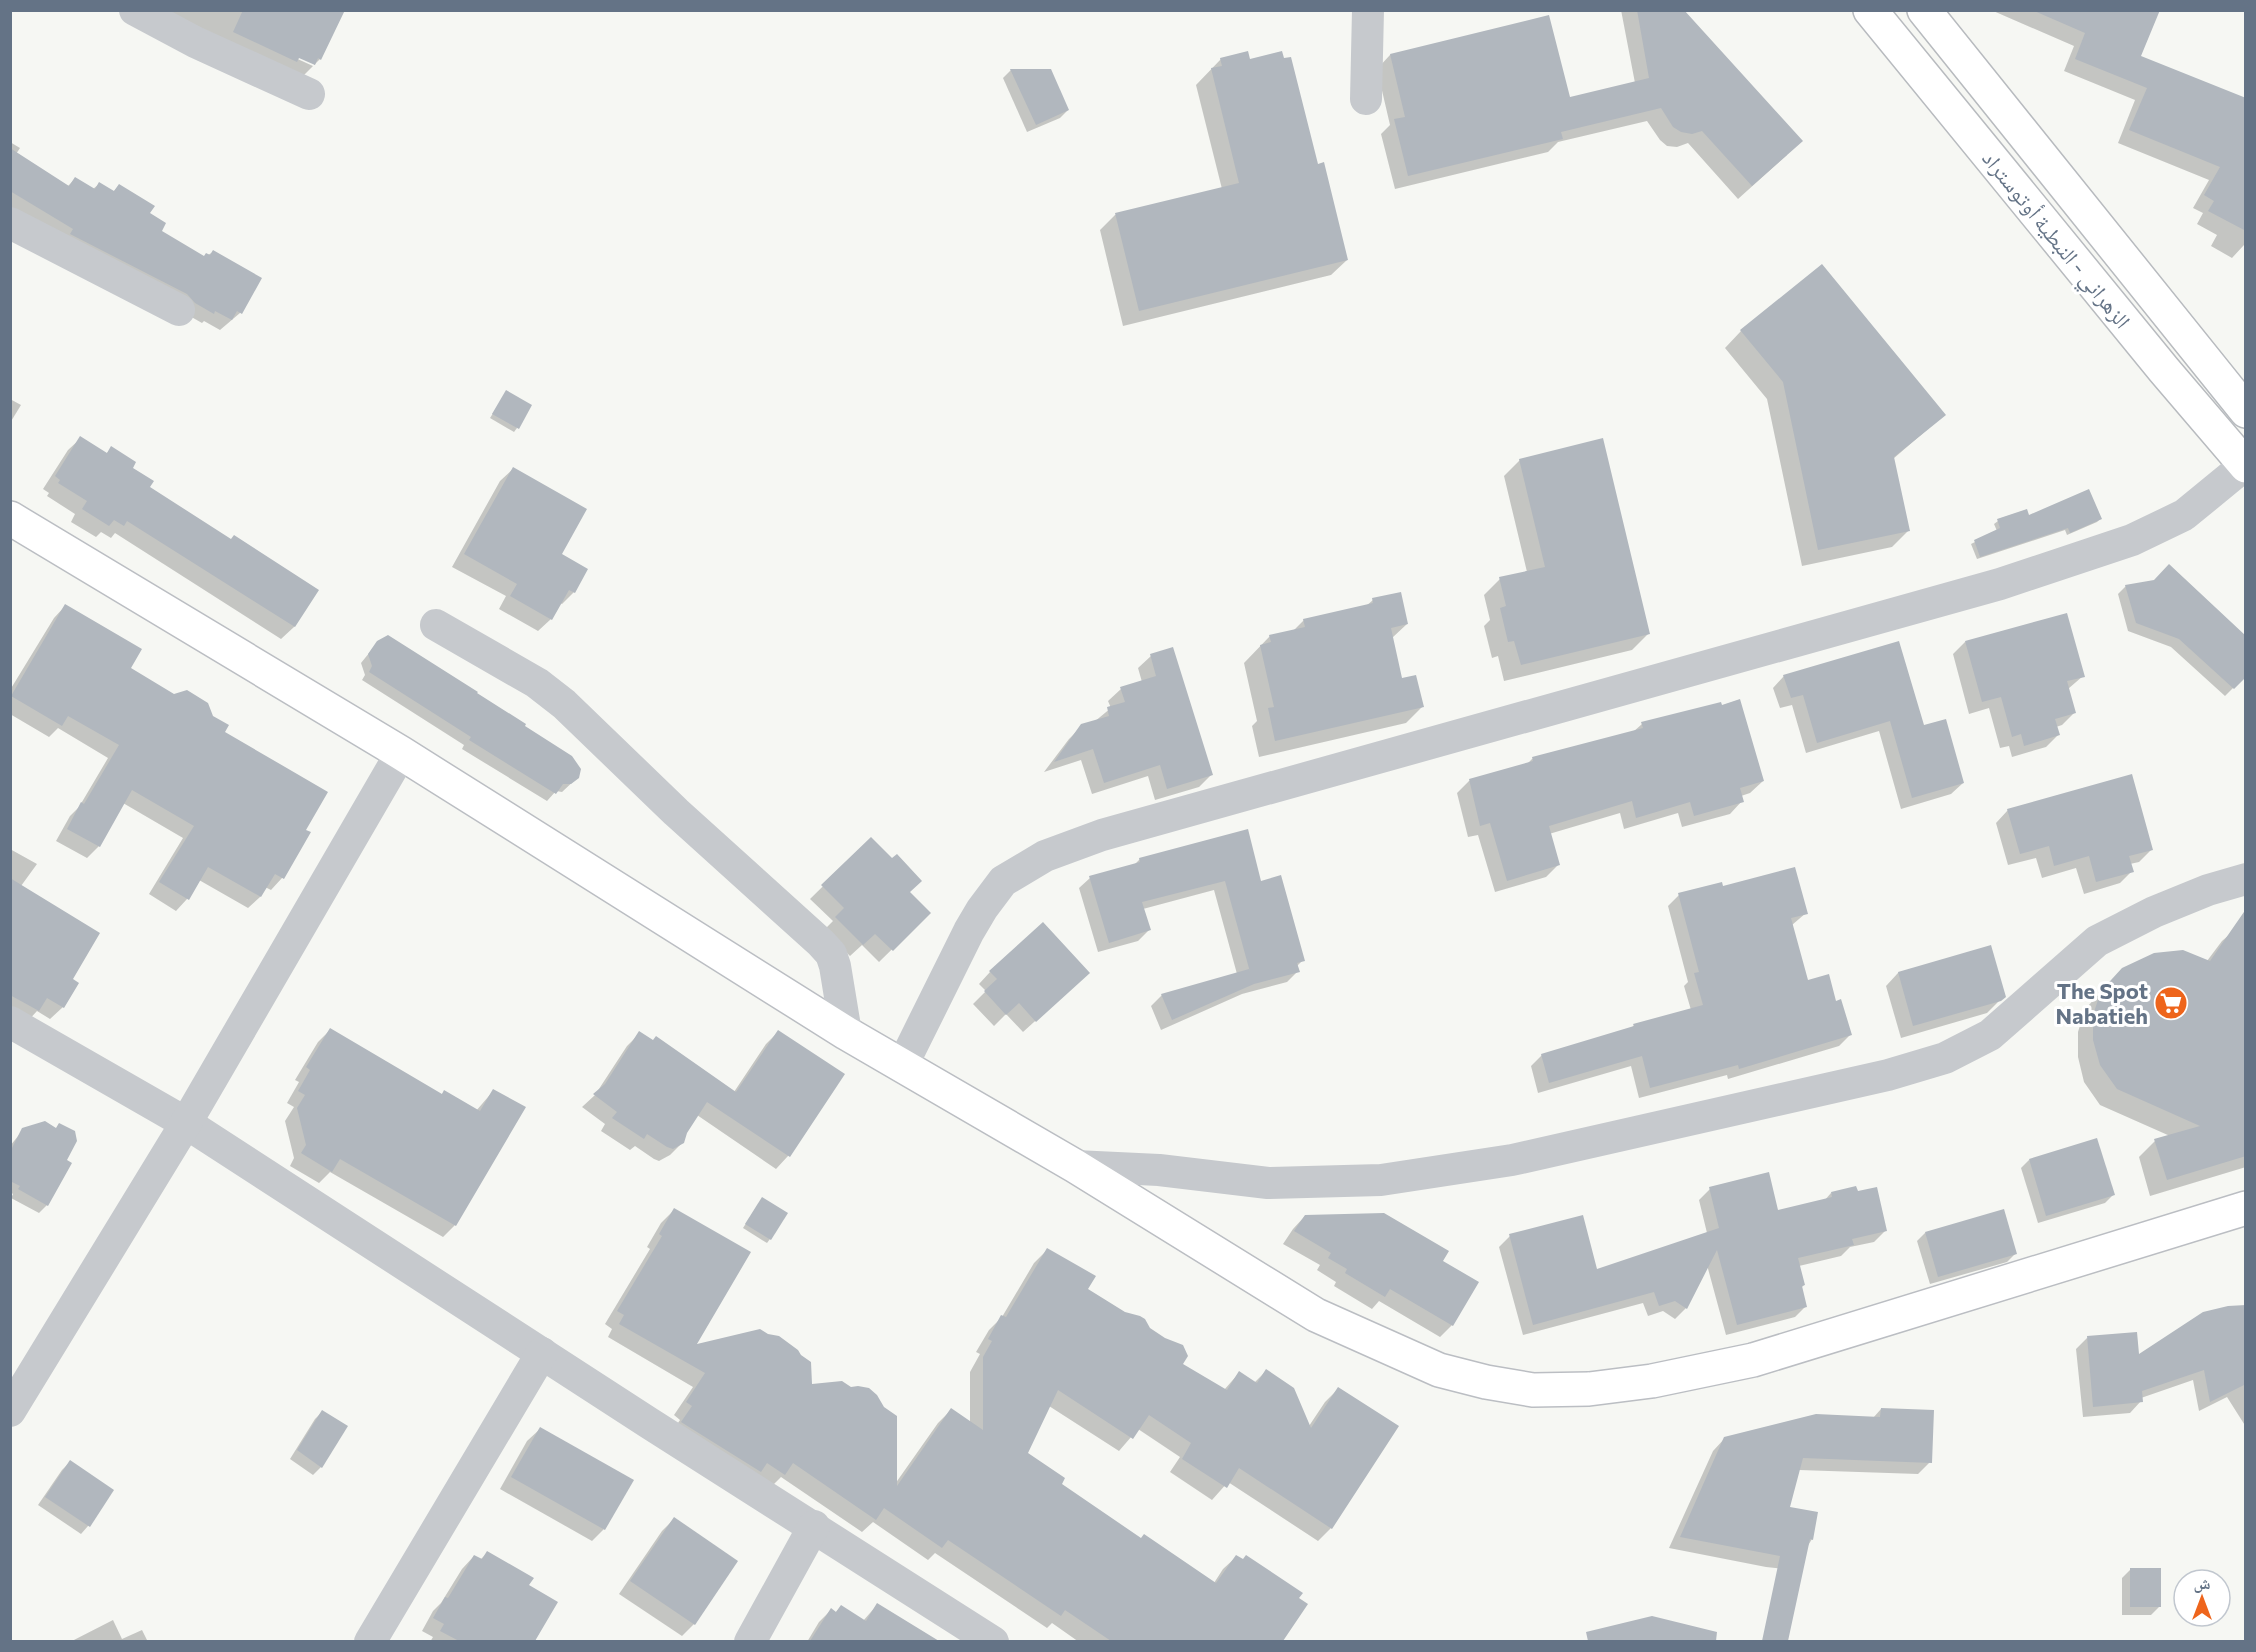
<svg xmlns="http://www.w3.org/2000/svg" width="2256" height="1652" font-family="Commissioner,'Noto Naskh Arabic',sans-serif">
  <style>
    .shadow { fill: #0003 }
    .building { fill: #b1b7be }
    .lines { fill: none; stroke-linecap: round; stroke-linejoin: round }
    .secondary-casing { stroke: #bbbec3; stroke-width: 36 }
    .highway-casing { stroke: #b8bbbf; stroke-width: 36 }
    .street { stroke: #c6c9cd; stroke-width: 32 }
    .secondary { stroke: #fff; stroke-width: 33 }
    .highway { stroke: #fff; stroke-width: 33 }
    .labels { text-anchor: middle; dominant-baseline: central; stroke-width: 6; stroke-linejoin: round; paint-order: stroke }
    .street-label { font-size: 22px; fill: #647386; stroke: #fff }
    .poi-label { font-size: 22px; font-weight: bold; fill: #647386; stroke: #fff; text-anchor: end }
  </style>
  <rect width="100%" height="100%" fill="#f6f7f3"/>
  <g class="shadow">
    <path d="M160,10H343L320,59L314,65V63L293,53L291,56L313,66L302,77Z"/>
    <path d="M1621,10H1682L1787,155L1738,199L1688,143L1677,147L1667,146L1660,140L1647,121L1558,142L1548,152L1395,189L1381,134L1390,125L1377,69L1390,55L1548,17L1568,99L1635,83Z"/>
    <path d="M1991,10H2153L2139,57L2246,100L2244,245L2232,258L2211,246L2217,235L2197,224L2203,213L2193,208L2209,180L2118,143L2135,100L2064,71L2074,46Z"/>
    <path d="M1221,59L1249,61L1317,166L1347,260L1331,275L1123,326L1100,230L1115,215L1222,189L1196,85Z"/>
    <path d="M1011,70L1068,110L1060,118L1027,132L1003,78Z"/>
    <path d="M10,142L20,148L16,154L67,187L75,179L93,189L99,184L113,192L119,186L148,213L159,231L203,258L213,252L260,279L240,313L220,330L204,321L202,323L10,214Z"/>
    <path d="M1821,266L1944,415L1893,459L1908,531L1892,547L1802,566L1767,399L1725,348L1741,331Z"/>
    <path d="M506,392L517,428L514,432L490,418Z"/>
    <path d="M10,399L21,405L10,423Z"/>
    <path d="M81,438L106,454L112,448L148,487L231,540L317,590L294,627L281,639L115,533L111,538L101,532L96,537L71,522L75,514L47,496L49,493L43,489L68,450Z"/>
    <path d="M1520,460L1648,634L1632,650L1504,681L1498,656L1492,658L1484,626L1490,620L1484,595L1500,579L1527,572L1504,476Z"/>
    <path d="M513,469L560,555L574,592L562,604L560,603L551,619L538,631L499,609L506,596L452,567L500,481Z"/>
    <path d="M2028,517L2100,519L2097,522L2067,535L2065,530L1977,559L1971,544L1997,531L1994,524L1998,521Z"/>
    <path d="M2126,586L2246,675L2225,696L2171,647L2128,631L2118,594Z"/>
    <path d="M1373,600L1407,624L1392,638L1401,680L1422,707L1406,723L1259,757L1252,726L1257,721L1244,663L1270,636L1293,631L1304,620L1366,606Z"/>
    <path d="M65,606L129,668L211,717L304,830L282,878L271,890L265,887L260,897L248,908L199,880L187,899L176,911L149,894L183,838L123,803L99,846L87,858L56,841L70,816L79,807L108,758L58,728L49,737L10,714V690L54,618Z"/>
    <path d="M378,642L475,694L523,727L577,778L562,792L556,791L547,801L462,749L464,745L362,680L365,675L361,663Z"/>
    <path d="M1965,642L2083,676L2068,689L2074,713L2062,725L2056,727L2058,735L2046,747L2012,757L2009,746L2000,748L1989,708L1969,714L1953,654Z"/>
    <path d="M1151,656L1212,774L1199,787L1155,800L1148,776L1092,794L1081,760L1044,772L1069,739L1082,726L1094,722L1111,708L1108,701L1121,689L1142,682L1138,668Z"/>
    <path d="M1784,676L1923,727L1963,783L1951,794L1901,809L1879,731L1806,753L1792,705L1780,708L1773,688Z"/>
    <path d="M1642,724L1763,781L1750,793L1741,796L1742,801L1730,814L1682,827L1678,813L1624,829L1620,813L1549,834L1558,865L1546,877L1495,892L1478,835L1468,837L1457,793L1469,781L1527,764L1532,759L1633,732Z"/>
    <path d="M2008,810L2152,849L2139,862L2130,864L2132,871L2120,883L2084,894L2076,868L2042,878L2036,858L2008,865L1996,823Z"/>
    <path d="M871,839L908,892L929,913L879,962L862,945L850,956L824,930L833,921L810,899Z"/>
    <path d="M10,849L37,864L21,886L71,980L63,1007L50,1019L37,1011L26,1023L10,1014Z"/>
    <path d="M1140,859L1260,883L1303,960L1297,966L1298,971L1287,982L1242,994L1161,1030L1151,1006L1162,995L1237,974L1214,890L1143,909L1149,930L1138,941L1098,952L1079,888L1090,878L1134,865Z"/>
    <path d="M1722,888L1806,913L1792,925L1807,982L1835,1003L1850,1035L1839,1046L1728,1079L1727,1075L1639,1098L1631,1066L1538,1093L1531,1066L1542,1055L1631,1029L1634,1025L1691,1010L1684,986L1688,982L1668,906L1679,895Z"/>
    <path d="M2246,920V1167L2150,1196L2139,1157L2155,1141L2170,1136L2100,1105L2084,1082L2078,1057V1032L2085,1009L2106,987L2207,961L2222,941Z"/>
    <path d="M1990,947L2004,996L1987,1013L1901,1038L1886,986L1898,973Z"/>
    <path d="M990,972L1076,984L1023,1032L1006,1014L994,1026L973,1004L986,991L979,984Z"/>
    <path d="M330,1030L441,1095L444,1092L476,1111L494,1090L455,1225L443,1237L330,1172L319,1183L290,1166L294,1158L285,1121L294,1107L287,1103L299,1082L295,1080L318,1042Z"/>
    <path d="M778,1032L843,1075L788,1156L776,1169L697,1115L686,1132L683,1142L670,1155L659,1161L654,1159L635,1146L630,1150L601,1131L605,1124L582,1107L595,1095L627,1046L640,1033L734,1092L766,1044Z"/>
    <path d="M23,1130L65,1160L47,1205L39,1213L11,1198L13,1194L10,1192V1146Z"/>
    <path d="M2029,1160L2113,1195L2105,1203L2038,1223L2021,1168Z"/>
    <path d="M1710,1189L1777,1212L1824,1201L1831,1193L1885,1231L1874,1242L1850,1247L1841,1256L1799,1266L1804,1285L1801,1288L1806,1306L1795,1317L1726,1335L1707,1265L1686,1308L1675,1319L1663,1311L1648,1316L1643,1303L1523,1335L1499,1247L1510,1236L1596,1271L1707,1233L1699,1200Z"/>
    <path d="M759,1203L770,1239L767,1243L743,1228Z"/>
    <path d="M674,1210L693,1346L811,1385L895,1484L938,1423L951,1410L970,1423V1372L980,1354L976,1352L989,1330L1002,1317L1034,1263L1047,1250L1086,1289L1148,1329L1181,1364L1224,1390L1239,1373L1254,1383L1266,1371L1309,1426L1325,1402L1338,1389L1331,1528L1318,1541L1228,1482L1212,1500L1170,1472L1180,1457L1138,1429L1119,1451L1049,1406L1026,1454L1060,1485L1141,1540L1214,1583L1223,1569L1236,1557L1306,1605L1281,1642H1079L1052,1623L1047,1628L935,1553L928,1560L873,1522L862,1532L781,1477L771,1487L669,1436L680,1420L674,1415L693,1387L608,1337L612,1329L605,1324L650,1249L647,1247L661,1223Z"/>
    <path d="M1305,1216L1441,1261L1452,1325L1440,1337L1379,1301L1372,1309L1334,1286L1336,1282L1317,1270L1320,1265L1283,1244L1293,1229Z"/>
    <path d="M1925,1233L2015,1254L2007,1262L1930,1284L1917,1241Z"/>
    <path d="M2246,1307V1427L2227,1397L2199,1411L2193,1380L2141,1398V1401L2130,1413L2083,1417L2076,1349L2087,1338L2137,1357Z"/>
    <path d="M1881,1409L1930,1462L1918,1474L1799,1470L1788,1508L1812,1539L1793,1570L1766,1567L1669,1548L1713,1451L1725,1438L1873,1418Z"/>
    <path d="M323,1411L321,1467L313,1475L290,1459L315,1419Z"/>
    <path d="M540,1429L604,1529L592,1541L500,1489L527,1441Z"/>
    <path d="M70,1462L112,1490L88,1526L81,1534L38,1505L62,1470Z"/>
    <path d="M674,1519L694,1624L682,1636L619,1594L662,1531Z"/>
    <path d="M487,1553L527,1586L556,1603L534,1642H430L433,1637L422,1631L433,1611L441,1603L462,1569L474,1556L480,1560Z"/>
    <path d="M2130,1570L2159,1607L2151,1615H2122V1578Z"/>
    <path d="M877,1605L928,1637L925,1642H807L819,1622L831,1610L835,1613L841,1607L863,1621Z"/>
    <path d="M113,1620L122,1639L142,1630L148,1642H70Z"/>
    <path d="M1629,1629L1678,1635L1714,1642H1616Z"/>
  </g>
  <g class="building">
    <path d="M243,10H345L321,60L318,58L315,65L299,58L297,62L233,32Z"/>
    <path d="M1637,10H1684L1803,141L1752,186L1702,131L1692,134L1681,132L1673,127L1661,108L1561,132L1563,139L1408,176L1394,119L1405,117L1390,54L1549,15L1570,97L1649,78Z"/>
    <path d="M2032,10H2160L2141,56L2246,98V231L2208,211L2214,201L2204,195L2220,167L2129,130L2147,88L2075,59L2085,33Z"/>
    <path d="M1248,51L1250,59L1282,51L1284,58L1291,57L1318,164L1324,162L1348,260L1139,311L1115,213L1239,183L1211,68L1222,66L1220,58Z"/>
    <path d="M1010,69H1051L1069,110L1036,125Z"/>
    <path d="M10,148L69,186L75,177L95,189L99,182L114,191L119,184L155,206L150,213L166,223L162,231L204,256L206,253L210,255L213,250L262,278L242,314L237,311L232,320L215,311L214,314L195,303L187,294L70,234L73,229L10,191Z"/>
    <path d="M1822,264L1946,415L1894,457L1910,531L1818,550L1783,382L1740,330Z"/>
    <path d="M506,390L532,405L519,429L492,414Z"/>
    <path d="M80,436L107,453L111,446L136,462L133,468L154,481L150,487L231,539L234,535L319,590L295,627L127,521L124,526L114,520L109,526L82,509L87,501L58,483L60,480L55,476Z"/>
    <path d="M1603,438L1650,634L1521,665L1514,641L1508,642L1500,608L1506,606L1499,577L1545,567L1519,459Z"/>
    <path d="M513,467L587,509L562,554L588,569L575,593L569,590L552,620L510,596L517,584L464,554Z"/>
    <path d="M2089,489L2102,519L2070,533L2068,528L1980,557L1974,540L2000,528L1997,519L2027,509L2029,515Z"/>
    <path d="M2169,564L2246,636V677L2234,689L2179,639L2136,623L2125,585L2154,580Z"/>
    <path d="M1401,592L1408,624L1391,628L1402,678L1416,675L1424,707L1275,741L1268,708L1274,707L1260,645L1271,642L1269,635L1305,627L1303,619L1373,603L1372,598Z"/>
    <path d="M65,604L142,649L131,668L174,694L187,690L208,703L213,716L229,725L225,732L328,792L306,830L311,832L284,879L275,874L261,897L208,867L189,900L159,882L194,826L132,790L100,847L67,829L81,802L84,804L119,745L68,716L62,726L11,696Z"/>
    <path d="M2067,613L2085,677L2067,681L2076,713L2055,719L2060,735L2024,746L2021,734L2012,737L2001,697L1982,702L1965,641Z"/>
    <path d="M388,635L478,692L477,693L526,724L525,726L572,756L581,769L579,778L571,784H563L556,794L469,740L471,737L369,672L372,666L368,654L377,641Z"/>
    <path d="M1899,641L1924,725L1946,719L1964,783L1912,798L1890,721L1817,743L1803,695L1791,698L1783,675Z"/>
    <path d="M1173,647L1213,775L1167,789L1160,765L1104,783L1093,749L1054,762L1081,724L1109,716L1107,707L1125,702L1120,687L1156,676L1150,654Z"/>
    <path d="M1740,699L1764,781L1740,788L1744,802L1694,816L1690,802L1636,818L1632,801L1549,826L1560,865L1507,881L1490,823L1480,826L1469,779L1533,761L1532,757L1643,728L1641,722L1721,702L1722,705Z"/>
    <path d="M2132,774L2153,850L2129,856L2134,872L2096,882L2089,856L2054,866L2049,846L2020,854L2007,809Z"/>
    <path d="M1248,829L1261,881L1281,875L1305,961L1297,963L1300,972L1254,984L1172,1020L1161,994L1249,969L1250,972L1225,881L1142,902L1151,930L1109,943L1089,876L1140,862L1139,858Z"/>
    <path d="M871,837L892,858L897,854L922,881L910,892L931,913L893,951L875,934L863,945L835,917L844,908L821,885Z"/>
    <path d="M1795,867L1808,914L1791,918L1808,980L1829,974L1836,1001L1841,999L1852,1035L1739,1069L1738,1065L1650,1088L1642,1056L1549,1083L1541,1054L1634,1026L1633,1024L1703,1005L1694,973L1699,972L1678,893L1722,882L1723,886Z"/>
    <path d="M10,878L100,933L73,979L79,983L64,1008L47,998L39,1011L10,995Z"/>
    <path d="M2246,909V1156L2167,1180L2154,1139L2200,1126L2117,1089L2100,1065L2093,1040V1015L2101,991L2122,968L2154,953L2183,950L2210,961Z"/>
    <path d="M1043,922L1090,973L1036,1022L1019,1003L1006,1015L984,991L997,979L989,971Z"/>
    <path d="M1991,945L2006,997L2001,1001L1913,1026L1898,972Z"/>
    <path d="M330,1028L442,1094L444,1090L480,1111L493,1089L526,1107L456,1226L340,1159L332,1172L301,1153L306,1145L297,1108L305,1095L298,1091L310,1070L306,1067Z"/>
    <path d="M778,1030L845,1074L790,1157L707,1102L687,1133L684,1143L673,1149L667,1147L647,1134L644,1139L612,1118L617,1112L593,1094L605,1084L639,1031L653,1040L656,1036L736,1092Z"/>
    <path d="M45,1121L56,1128L59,1123L75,1131L77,1141L67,1160L72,1163L48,1206L18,1189L20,1186L10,1181V1152L22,1128Z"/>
    <path d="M2097,1138L2115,1195L2046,1216L2029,1159Z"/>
    <path d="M1769,1172L1778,1210L1832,1197L1831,1192L1856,1186L1858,1191L1877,1187L1887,1231L1852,1239L1854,1245L1798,1258L1805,1285L1802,1286L1807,1307L1737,1325L1717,1250L1687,1309L1675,1301L1659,1306L1654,1292L1533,1325L1509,1234L1583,1215L1597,1269L1719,1228L1709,1187Z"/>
    <path d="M762,1197L788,1213L771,1240L745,1224Z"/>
    <path d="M674,1208L751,1252L697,1344L760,1329L768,1334L779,1336L798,1350L801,1355L811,1362L812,1384L842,1381L851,1387L858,1386L869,1388L877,1395L884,1407L897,1416V1486L951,1408L983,1430V1357L992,1341L988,1339L1001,1315L1006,1317L1047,1248L1096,1276L1088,1289L1125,1312L1140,1316L1145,1319L1150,1328L1165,1338L1183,1345L1188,1356L1183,1364L1227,1390L1239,1371L1257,1383L1266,1369L1294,1388L1311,1428L1338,1387L1399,1426L1332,1529L1239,1468L1227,1488L1182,1459L1191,1443L1149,1415L1133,1439L1058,1390L1028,1453L1065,1478L1062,1484L1141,1538L1144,1534L1216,1583L1236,1555L1243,1559L1246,1555L1303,1593L1299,1598L1308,1604L1283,1641H1111L1065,1610L1061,1616L948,1540L942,1548L884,1508L876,1520L793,1463L785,1475L767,1463L761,1472L681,1422L692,1406L686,1402L705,1373L619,1324L624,1315L617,1311L662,1236L659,1234Z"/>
    <path d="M2004,1209L2017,1254L1938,1277L1925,1232Z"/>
    <path d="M1384,1213L1449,1251L1443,1261L1479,1282L1453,1326L1390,1289L1385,1297L1345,1273L1347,1269L1328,1258L1331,1253L1294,1231L1305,1215Z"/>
    <path d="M2246,1305V1384L2210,1402L2204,1370L2142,1391L2143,1402L2093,1407L2087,1336L2137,1332L2139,1354L2203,1312L2228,1306Z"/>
    <path d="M1881,1408L1934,1410L1932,1463L1803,1458L1790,1507L1818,1512L1813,1540L1810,1539L1788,1641H1762L1780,1556L1680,1537L1724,1437L1816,1414L1880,1417Z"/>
    <path d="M322,1410L348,1426L322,1468L297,1450Z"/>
    <path d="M540,1427L634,1480L605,1530L511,1477Z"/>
    <path d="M70,1460L114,1490L90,1527L45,1497Z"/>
    <path d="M674,1517L738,1561L695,1625L630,1581Z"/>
    <path d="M487,1551L534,1578L529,1585L558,1602L535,1641H459L440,1631L444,1624L433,1618L445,1597L448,1598L474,1555L482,1559Z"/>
    <rect x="2130" y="1568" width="31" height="39"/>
    <path d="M877,1603L939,1641H810L831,1608L836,1612L841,1605L866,1621Z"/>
    <path d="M1652,1616L1717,1632L1716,1641H1588L1586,1632Z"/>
  </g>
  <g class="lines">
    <defs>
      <path id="secondary" d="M10,518L401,753L846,1033L1075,1166L1316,1315L1439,1370L1486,1382L1533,1390L1589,1389L1652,1381L1753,1360L2246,1208"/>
      <g id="highway">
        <path d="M1870,10L2164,370L2246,466"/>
        <path d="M1924,10L2246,411"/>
      </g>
    </defs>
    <use href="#secondary" class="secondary-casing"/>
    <use href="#highway" class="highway-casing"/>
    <g class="street">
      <path d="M135,10L195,42L309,94"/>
      <path d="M1366,99L1368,10"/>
      <path d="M10,223L179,310"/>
      <path d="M436,625L537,683L564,704L676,812L821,943L831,954L835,966L846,1033"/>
      <path d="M10,1022L186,1123L649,1423L993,1642"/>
      <path d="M902,1066L969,931L982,909L1003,881L1045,856L1102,835L2000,584L2132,540L2184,515L2245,465"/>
      <path d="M1075,1166L1159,1170L1268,1183L1381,1180L1512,1160L1888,1075L1945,1058L1990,1035L2097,941L2154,912L2208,890L2246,879"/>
      <path d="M10,1411L186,1123L401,753"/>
      <path d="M370,1642L542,1353"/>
      <path d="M750,1642L814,1526"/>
    </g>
    <use href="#secondary" class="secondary"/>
    <use href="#highway" class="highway"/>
  </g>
  <defs>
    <symbol id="supermarket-disc" viewBox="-11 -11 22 22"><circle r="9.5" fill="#ee651c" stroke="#fff"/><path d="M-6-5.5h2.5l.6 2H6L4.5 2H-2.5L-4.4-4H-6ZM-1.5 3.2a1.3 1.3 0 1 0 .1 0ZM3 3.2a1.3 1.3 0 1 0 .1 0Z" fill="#fff"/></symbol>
  </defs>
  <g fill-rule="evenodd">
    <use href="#supermarket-disc" x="2152" y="984" width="38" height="38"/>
  </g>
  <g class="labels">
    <g class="street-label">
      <text transform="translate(2057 239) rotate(51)">الزهراني - النبطية أوتوستراد</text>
    </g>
    <g class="poi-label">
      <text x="2148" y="990">The Spot<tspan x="2148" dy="25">Nabatieh</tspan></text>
    </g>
  </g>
  <rect width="2256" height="1652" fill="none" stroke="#647386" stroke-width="24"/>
  <g transform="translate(2202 1598)"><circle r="28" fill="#ffffff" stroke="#c1c7cf" stroke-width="1.5"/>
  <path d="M0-4.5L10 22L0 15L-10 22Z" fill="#ee651c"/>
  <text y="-9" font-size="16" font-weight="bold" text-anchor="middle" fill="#647386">ش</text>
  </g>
</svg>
